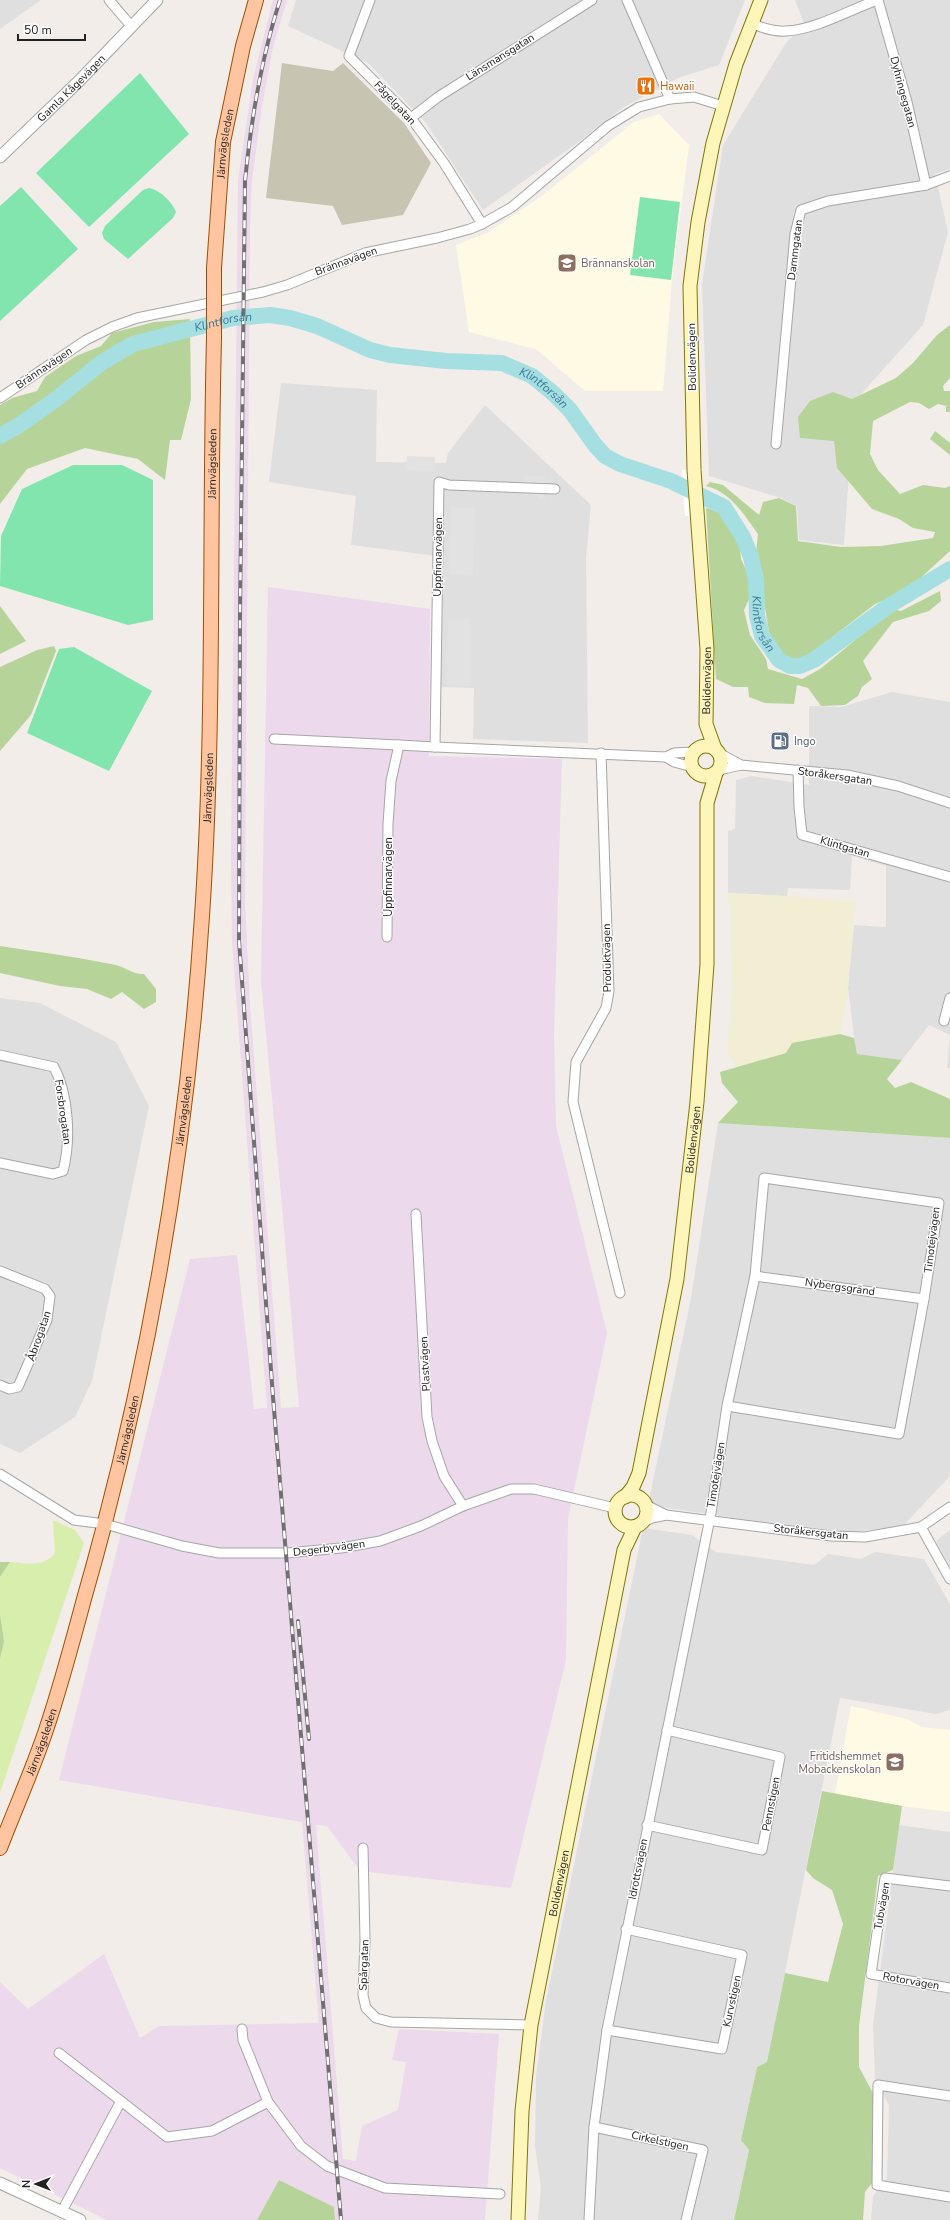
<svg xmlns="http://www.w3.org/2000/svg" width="950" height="2220" font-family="'Nunito Sans',sans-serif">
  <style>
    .residential { fill: #e0dfdf }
    .industrial { fill: #ecd9ec }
    .education { fill: #fffae4 }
    .construction { fill: #c8c4b2 }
    .farmland { fill: #f1eed3 }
    .grass { fill: #d8eeac }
    .forest { fill: #b6d49a }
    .pitch { fill: #82e5ad }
    .parking { fill: #e2e2e2 }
    .pier { fill: #fff }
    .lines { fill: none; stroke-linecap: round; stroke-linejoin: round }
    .river { stroke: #a6dfe2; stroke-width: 16 }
    .minor-casing { stroke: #a6a6a6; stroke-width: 11 }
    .tertiary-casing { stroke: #a6a6a6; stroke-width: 13 }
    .secondary-casing { stroke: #817800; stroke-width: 15 }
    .primary-casing { stroke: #9f4e00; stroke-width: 16 }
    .minor { stroke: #fff; stroke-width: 9 }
    .tertiary { stroke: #fff; stroke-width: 11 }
    .secondary { stroke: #fef5bb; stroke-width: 13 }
    .primary { stroke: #ffc5a0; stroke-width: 14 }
    .rail-casing { stroke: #707070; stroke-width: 4 }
    .rail { stroke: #fff; stroke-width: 2.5; stroke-dasharray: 8; stroke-linecap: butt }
    .primary-bridge-casing { stroke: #9f4e00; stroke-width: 16; stroke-linecap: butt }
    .primary-bridge { stroke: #ffc5a0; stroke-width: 14 }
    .labels { text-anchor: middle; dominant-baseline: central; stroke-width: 3; stroke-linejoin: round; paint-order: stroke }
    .street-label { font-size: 11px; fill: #222; stroke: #fff }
    .food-label { font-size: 11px; fill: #c56008; stroke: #fff; text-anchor: start }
    .education-label { font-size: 11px; fill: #785e54; stroke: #fff; text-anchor: start }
    .service-label { font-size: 11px; fill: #4e5e75; stroke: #fff; text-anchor: start }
    .water-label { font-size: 12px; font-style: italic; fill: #3b7a97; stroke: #fff }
  </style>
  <rect width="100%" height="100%" fill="#f2ede8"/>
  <g class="residential">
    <path d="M0,0H41L0,29Z"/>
    <path d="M296,0H745L719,65L678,78L624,107L577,143L483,210L426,123L368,63L288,26Z"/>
    <path d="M795,0H950V169L935,174L948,232L923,325L854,402L844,545L799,540L797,506L781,498L709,476L702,284L723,145L786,43L804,24Z"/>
    <path d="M281,383L377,390L376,462L446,463L448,453L485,405L591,505L586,558L588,743L473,739L474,688L440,687L444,557L351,545L356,496L269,482Z"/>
    <path d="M892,692L950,702V1068H947L950,1035L929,1025L902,1060L856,1054L848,987L854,925L886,927V866L852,856L850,890L788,888L787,896L728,893V831L735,829L736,780L752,776L809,785V706L841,707Z"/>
    <path d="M0,998L40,1003L116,1042L149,1106L92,1381L75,1417L20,1453L0,1444Z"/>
    <path d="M718,1123L950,1138V1476L903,1526L854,1532L800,1528L648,1505L691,1298Z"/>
    <path d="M643,1528L692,1535L716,1552L814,1565L828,1554L861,1559L875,1552L924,1559L950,1604V1710L936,1714L840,1698L767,2062L757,2067L741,2140L749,2150L734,2220H538L541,2188L535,2146L536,2076L546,2001Z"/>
    <path d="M950,1530V1567L936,1541Z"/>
    <path d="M899,1825L950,1832V2220H871L873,2196L887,2178L889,2105L875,2080L873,2025Z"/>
  </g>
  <path class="industrial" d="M273,0H287L273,47L261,112L252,181L250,226L245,901L250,1005L281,1408L299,1407L281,1194L261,981L268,587L430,609L429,756L562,759L554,1035L556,1126L607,1333L568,1519L566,1660L511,1888L360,1871L327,1826L316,1825L343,2159L356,2161L362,2126L398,2110L406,2062L392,2060L399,2029L499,2034L485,2220H335L334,2207L279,2180L257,2220H107L0,2168V1982L28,2009L104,1954L140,2038L159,2026L319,2023L302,1822L59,1780L190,1259L237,1255L254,1409L267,1408L232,941L231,857L238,180L253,79Z"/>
  <g class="education">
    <path d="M659,114L689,145L672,280L663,391H585L536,349L469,332L456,245L489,232L543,195L634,122Z"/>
    <path d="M851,1706L907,1719L922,1727L950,1730V1812L901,1806L835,1794Z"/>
  </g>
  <path class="construction" d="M282,63L333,71L343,63L404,123L431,163L403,215L342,225L333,206L266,198Z"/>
  <path class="farmland" d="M728,893L787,896L855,902L848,987L840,1034L792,1043L786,1053L738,1068L727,1053L732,992L731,911Z"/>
  <path class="grass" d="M53,1520L75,1530L84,1543L0,1793V1659L4,1641L0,1614V1577L10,1562C27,1563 43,1568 55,1553Z"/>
  <g class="forest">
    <path d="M190,319L191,399L181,440H170L165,480L138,459L85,448L27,469L0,504V405L12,398L37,391L45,377L76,356L101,346L112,333L154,322Z"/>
    <path d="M950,325V378L943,386L944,391H950V412H946V406L938,404L929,409L919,403L910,402L873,421L870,454L878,470L900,494L923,485L945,488L950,486V551L914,584L898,594L875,604L804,659L788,661L777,650L769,632L756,553L758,534C745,516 730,491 706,486L710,482L723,485L759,515L763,502L779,498L796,506L798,541L841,547L881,546L933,538L935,532L913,528L899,519L872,509L837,468L834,441L800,438L798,417L810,401L833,392L852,399L896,378L913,363L937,335Z"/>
    <path d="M935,431L950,443V455L930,439Z"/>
    <path d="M706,508L718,511L728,522L730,529L739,541L741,559L750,578L752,593L744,610L750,635L766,659L768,669L802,679L820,669L893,609L901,611L940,591L941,601L929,611L893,622L863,661L872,679L862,687L858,696L845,705L821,706L808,688L797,685L794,704L765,703L749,697L748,687H733L716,679Z"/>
    <path d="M0,606L26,641L0,654Z"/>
    <path d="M54,646L56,651L31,715L0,751V667L37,650Z"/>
    <path d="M0,946C39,952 77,957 116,965C125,967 134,975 144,974L156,989V1002L144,1009L122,992L111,999L87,989L60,986L0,973Z"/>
    <path d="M840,1034L854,1038L857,1054L902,1060L887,1079L895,1088L911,1082L950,1099V1138L718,1123L738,1102L722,1083L720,1072L786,1053L792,1043Z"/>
    <path d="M0,1562H10L0,1577Z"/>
    <path d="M0,1614L4,1641L0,1659Z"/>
    <path d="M822,1791L902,1806L893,1870L878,1876L859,2026V2067L874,2095L872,2183L865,2192L863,2220H734L749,2150L741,2140L757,2067L767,2062L785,1973L828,1982L843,1924L832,1890L813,1878L806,1870Z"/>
    <path d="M279,2180L334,2207L335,2220H257Z"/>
  </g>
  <g class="pitch">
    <path d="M140,73L189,134L89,227L36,173Z"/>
    <path d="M21,187L78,249L0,321V206Z"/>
    <path d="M149,188C160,190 172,202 176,212L173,218L128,259L104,239L102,233L105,226L143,190Z"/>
    <path d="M640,197L680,202L671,280L630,275Z"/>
    <path d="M73,465H122L153,480V620L128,625L0,586L1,536L22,489Z"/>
    <path d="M74,647L152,691L109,771L27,733L59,649Z"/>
  </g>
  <g class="parking">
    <path d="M407,456L435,457L434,471L406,470Z"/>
    <path d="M524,476H545V499H538L537,483H524Z"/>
    <path d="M451,507L475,508L473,575L449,574Z"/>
    <path d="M448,618L471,619L470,686L446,685Z"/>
  </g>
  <path class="pier" d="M701,469L704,515L685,516L682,470Z"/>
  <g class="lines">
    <path class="river" id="s1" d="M0,436L18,426L55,400L101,363L133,344L233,318L270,315L290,318L317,326L370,350L390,355L446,361L502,363L532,376L553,393L570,410L595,445L605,456L620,464L671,481L724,507L743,537L751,557L756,580L757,616L762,636L779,660L790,666H800L814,660L887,607L950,569"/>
    <defs>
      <g id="minor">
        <path d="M109,0L132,27"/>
        <path d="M370,0L349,56L411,118L444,163L482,224"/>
        <path d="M627,0L670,99"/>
        <path d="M878,0L907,102L926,185"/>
        <path d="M751,23C762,28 774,32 786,31C814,30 850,10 877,0"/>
        <path d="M411,118L438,97L592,0"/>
        <path d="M0,398L86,340L112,327L137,318L263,292L287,285L365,253L437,238L470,229L482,224L512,207L608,126L639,107L670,99L694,97L723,106"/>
        <path d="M776,444L795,234L801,210L828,201L926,185L950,176"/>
        <path d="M555,489L449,485L439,482L435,747L666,757L674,753L694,752"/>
        <path d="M274,739L399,745"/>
        <path d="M601,753L609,991L606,1008L576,1062L573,1102L620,1293"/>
        <path d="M719,753L741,765L847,775L898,786L950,803"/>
        <path d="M666,757L674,762L692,767"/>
        <path d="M719,770L741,765"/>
        <path d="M798,770L799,807L802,835L950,877"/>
        <path d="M387,937L388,824L391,781L399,745L435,747"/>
        <path d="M944,1021L950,998"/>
        <path d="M0,1055L54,1067C69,1095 71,1141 63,1171L53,1174L0,1163"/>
        <path d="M416,1214L427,1417L432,1441L444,1476L463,1506"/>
        <path d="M0,1271L45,1289L50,1296L47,1320L18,1387L9,1389L0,1385"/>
        <path d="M755,1276L924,1299"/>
        <path d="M0,1474L74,1520L105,1524L182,1546L219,1553H287L341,1548L380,1541L421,1526L463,1506L511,1489H534L615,1508"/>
        <path d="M646,1505L666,1515L831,1536L865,1537L921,1527L950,1507"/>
        <path d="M640,1524L652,1518L666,1515"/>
        <path d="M921,1527L950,1579"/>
        <path d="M647,1825L762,1850L780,1757L667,1730"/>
        <path d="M363,1848L365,1940L363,1995L366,2008L376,2018L391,2022L531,2025"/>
        <path d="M950,1886L885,1878L871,1974L950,1988"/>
        <path d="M242,2029L243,2040L268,2102L301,2146L327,2166L385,2188L500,2194"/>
        <path d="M607,2030L722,2049L742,1955L626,1929"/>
        <path d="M59,2053L121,2101L62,2211"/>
        <path d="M950,2096L878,2085L877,2185L950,2197"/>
        <path d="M121,2101L167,2137L212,2131L268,2102"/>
        <path d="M594,2127L703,2150L686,2220"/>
        <path d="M589,2220L594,2127L607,2030L711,1513L727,1406L755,1276L764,1178L939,1203L924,1299L899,1434L727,1406"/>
      </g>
      <g id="tertiary">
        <path id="s2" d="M0,157L79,81L157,0"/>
        <path d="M0,2183L80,2220"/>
      </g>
      <g id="secondary">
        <circle cx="706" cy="761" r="15"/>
        <path id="s3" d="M715,749L706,724L707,649L694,470L690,286L698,222L713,143L736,64L761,0"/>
        <circle cx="631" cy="1511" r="16"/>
        <path id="s4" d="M625,1497L633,1487L639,1473L677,1279L697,1102L707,964V803L716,773"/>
        <path id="s5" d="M518,2220L522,2111L531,2025L624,1550L635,1527"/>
      </g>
      <g id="primary">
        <path id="s6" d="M214,268L223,142L243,46L256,0"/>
        <path id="s7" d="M0,1848C15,1809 32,1771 45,1733C60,1689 72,1644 84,1599C148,1376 187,1148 202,916C215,724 209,531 214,338"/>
      </g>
    </defs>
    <use href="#minor" class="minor-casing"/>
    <use href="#tertiary" class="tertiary-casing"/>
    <use href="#secondary" class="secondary-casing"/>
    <use href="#primary" class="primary-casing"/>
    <use href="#minor" class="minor"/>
    <use href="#tertiary" class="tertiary"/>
    <use href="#secondary" class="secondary"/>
    <use href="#primary" class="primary"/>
    <defs>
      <g id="rail">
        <path d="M280,0C261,59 251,120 245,181L240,615L239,941L273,1397L341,2220"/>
        <path d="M298,1621L309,1739"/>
      </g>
    </defs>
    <use href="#rail" class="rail-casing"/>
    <use href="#rail" class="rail"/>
    <defs>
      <path id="primary-bridge" d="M214,338V268"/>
    </defs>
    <use href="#primary-bridge" class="primary-bridge-casing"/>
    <use href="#primary-bridge" class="primary-bridge"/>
  </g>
  <defs>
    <symbol id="restaurant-square" viewBox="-11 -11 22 22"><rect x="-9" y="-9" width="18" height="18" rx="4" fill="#e8710a" stroke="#fff"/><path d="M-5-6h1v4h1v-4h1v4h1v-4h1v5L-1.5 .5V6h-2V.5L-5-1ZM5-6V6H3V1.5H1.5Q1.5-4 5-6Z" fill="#fff"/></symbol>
    <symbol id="school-square" viewBox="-11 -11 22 22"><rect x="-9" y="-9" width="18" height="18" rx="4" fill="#8d6e63" stroke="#fff"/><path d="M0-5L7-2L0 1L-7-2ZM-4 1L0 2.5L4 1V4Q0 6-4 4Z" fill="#fff"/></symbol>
    <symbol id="fuel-square" viewBox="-11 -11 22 22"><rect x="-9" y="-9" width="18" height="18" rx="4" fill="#5c6f8a" stroke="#fff"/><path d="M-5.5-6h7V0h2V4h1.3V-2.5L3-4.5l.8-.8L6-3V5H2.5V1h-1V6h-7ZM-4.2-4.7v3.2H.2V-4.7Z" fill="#fff"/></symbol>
  </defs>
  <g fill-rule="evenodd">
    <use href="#restaurant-square" x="635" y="75" width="22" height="22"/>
    <use href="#school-square" x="556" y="252" width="22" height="22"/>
    <use href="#fuel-square" x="769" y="730" width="22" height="22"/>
    <use href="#school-square" x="884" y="1751" width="22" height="22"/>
  </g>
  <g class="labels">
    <g class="street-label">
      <text transform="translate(500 57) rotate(-32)">Länsmansgatan</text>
      <text stroke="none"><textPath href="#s2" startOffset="99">Gamla Kågevägen</textPath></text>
      <text transform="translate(903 92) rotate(75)">Dyhringegatan</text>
      <text transform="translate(395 103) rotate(47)">Fågelgatan</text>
      <text stroke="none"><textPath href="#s6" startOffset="125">Järnvägsleden</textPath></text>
      <text transform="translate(795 250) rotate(-83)">Dammgatan</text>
      <text transform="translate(346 261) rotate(-20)">Brännavägen</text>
      <text transform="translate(692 357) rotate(-91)">Bolidenvägen</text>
      <text transform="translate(44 368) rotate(-34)">Brännavägen</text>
      <text stroke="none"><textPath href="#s7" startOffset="1410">Järnvägsleden</textPath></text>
      <text transform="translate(438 557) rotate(-89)">Uppfinnarvägen</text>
      <text stroke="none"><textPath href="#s3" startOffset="70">Bolidenvägen</textPath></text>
      <text transform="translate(835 776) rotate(8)">Storåkersgatan</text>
      <text stroke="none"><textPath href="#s7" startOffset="1086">Järnvägsleden</textPath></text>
      <text transform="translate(845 847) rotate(16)">Klintgatan</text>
      <text transform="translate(388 877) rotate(-90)">Uppfinnarvägen</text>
      <text transform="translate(607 958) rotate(-91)">Produktvägen</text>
      <text stroke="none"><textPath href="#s7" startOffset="762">Järnvägsleden</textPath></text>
      <text transform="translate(63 1112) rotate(82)">Forsbrogatan</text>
      <text stroke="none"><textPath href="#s4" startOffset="366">Bolidenvägen</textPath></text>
      <text transform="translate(932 1240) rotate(-83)">Timotejvägen</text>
      <text transform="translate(840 1287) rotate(8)">Nybergsgränd</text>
      <text transform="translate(39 1336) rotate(-71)">Åbrogatan</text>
      <text transform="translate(425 1364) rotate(-93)">Plastvägen</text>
      <text stroke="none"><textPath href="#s7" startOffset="438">Järnvägsleden</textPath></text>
      <text transform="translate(716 1475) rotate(-81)">Timotejvägen</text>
      <text transform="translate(811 1532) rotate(6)">Storåkersgatan</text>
      <text transform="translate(329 1548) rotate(-7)">Degerbyvägen</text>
      <text stroke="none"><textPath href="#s7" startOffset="114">Järnvägsleden</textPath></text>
      <text transform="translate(771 1804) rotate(-79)">Pennstigen</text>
      <text transform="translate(638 1869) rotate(-79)">Idrottsvägen</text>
      <text stroke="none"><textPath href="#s5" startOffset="340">Bolidenvägen</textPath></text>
      <text transform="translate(882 1906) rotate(-80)">Tubvägen</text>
      <text transform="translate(364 1965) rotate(-88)">Spårgatan</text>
      <text transform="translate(911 1981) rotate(10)">Rotorvägen</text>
      <text transform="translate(732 2001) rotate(-78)">Kurvstigen</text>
      <text transform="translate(660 2141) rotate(12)">Cirkelstigen</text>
    </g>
    <g class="food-label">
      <text x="660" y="86">Hawaii</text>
    </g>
    <g class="education-label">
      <text x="581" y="263">Brännanskolan</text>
      <text x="881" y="1756" text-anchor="end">Fritidshemmet<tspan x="881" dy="13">Mobackenskolan</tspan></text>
    </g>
    <g class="service-label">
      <text x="794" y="741">Ingo</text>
    </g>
    <g class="water-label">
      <text stroke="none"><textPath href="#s1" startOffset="255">Klintforsån</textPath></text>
      <text stroke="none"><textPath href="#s1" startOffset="591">Klintforsån</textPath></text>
      <text stroke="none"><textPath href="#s1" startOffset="939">Klintforsån</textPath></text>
    </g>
  </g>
  <g transform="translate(36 2184) rotate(270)" stroke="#ffffff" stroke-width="3" paint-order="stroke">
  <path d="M0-3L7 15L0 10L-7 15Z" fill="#222222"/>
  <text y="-6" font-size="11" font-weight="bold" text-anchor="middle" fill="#222222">N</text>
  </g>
  <path d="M18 34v6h67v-6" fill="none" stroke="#222222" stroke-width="2"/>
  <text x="24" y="34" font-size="12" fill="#222222" stroke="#ffffff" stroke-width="3" paint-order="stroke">50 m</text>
</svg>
